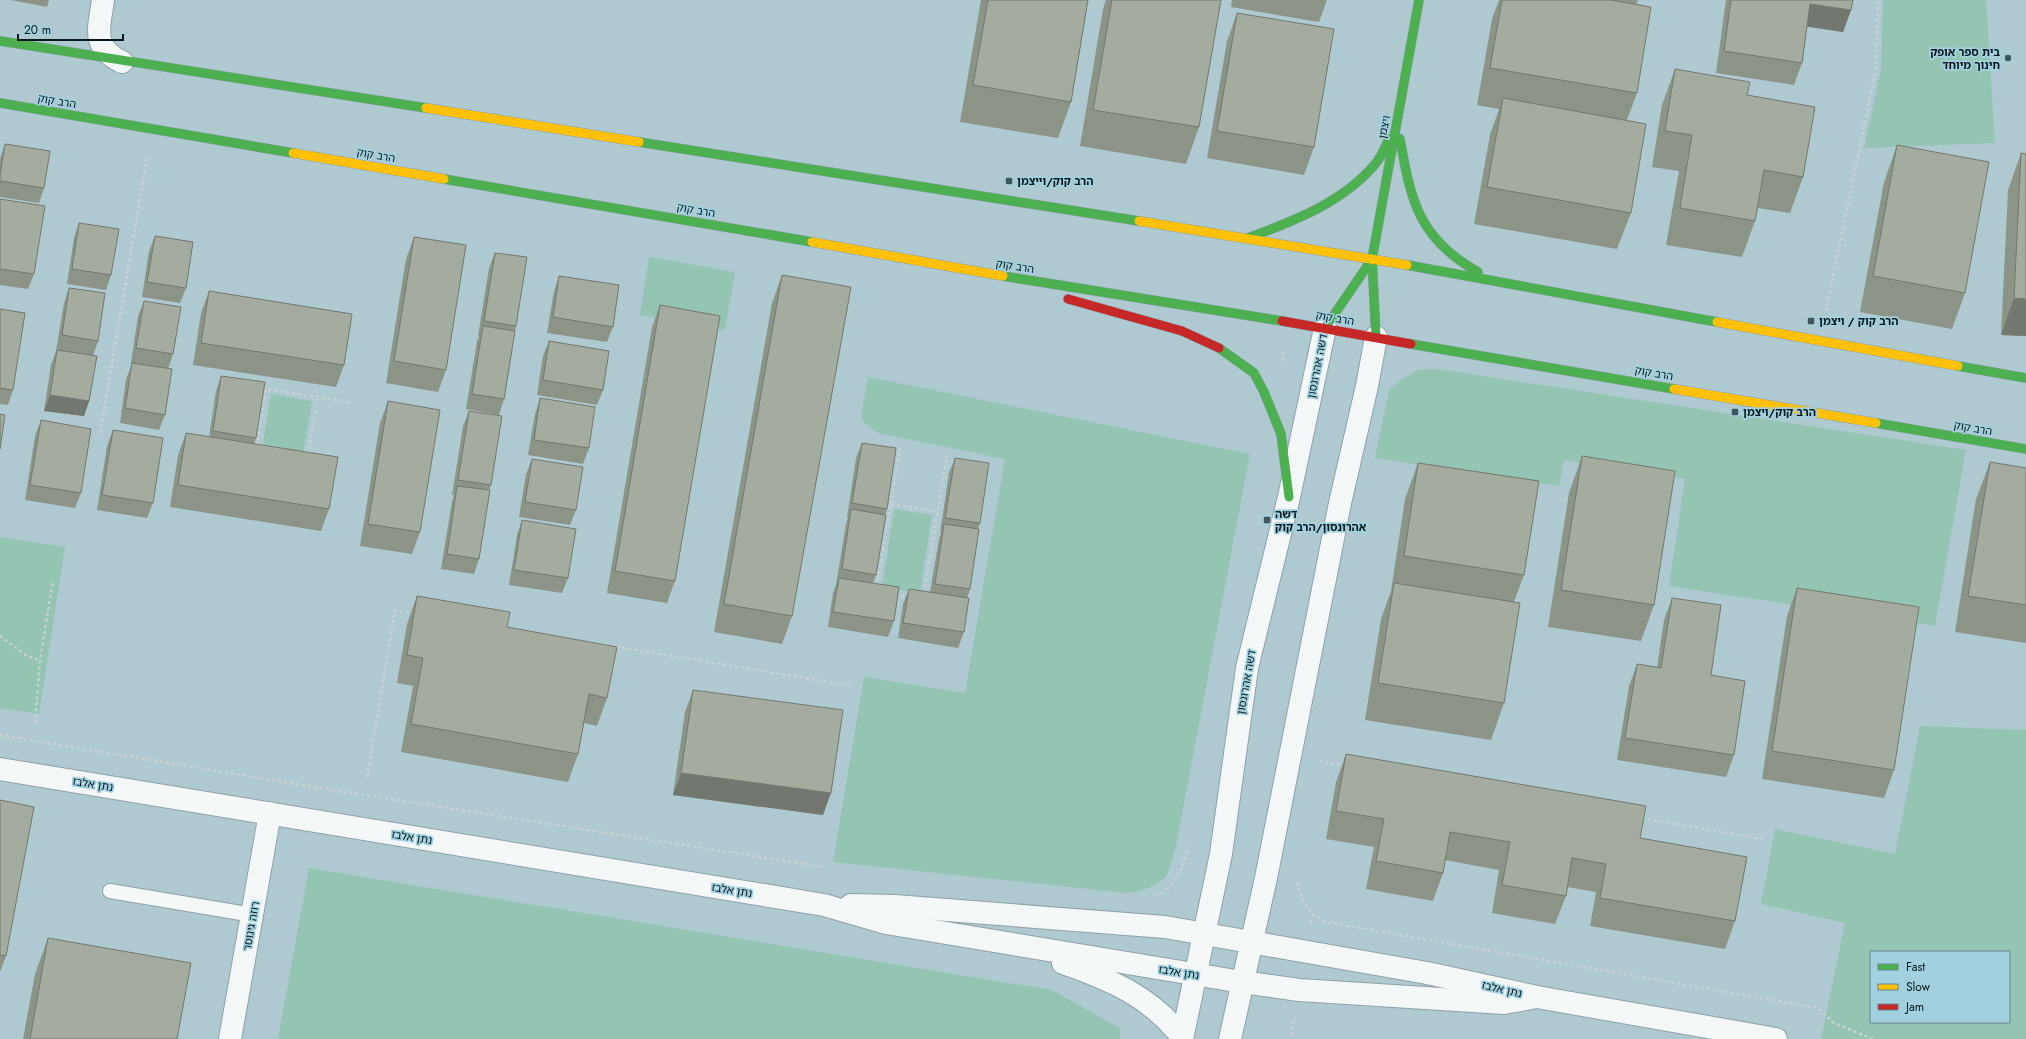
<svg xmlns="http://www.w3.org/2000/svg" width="2026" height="1039" font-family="Jost,'Noto Sans Hebrew',sans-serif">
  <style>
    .green { fill: #94c4b2; fill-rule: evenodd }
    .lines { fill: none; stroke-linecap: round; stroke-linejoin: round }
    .lane-casing { stroke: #8da1a7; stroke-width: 16 }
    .street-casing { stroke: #8da1a7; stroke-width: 24 }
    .fast-casing { stroke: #8da1a7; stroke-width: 10 }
    .slow-casing { stroke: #8da1a7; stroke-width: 10 }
    .jam-casing { stroke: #8da1a7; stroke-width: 10 }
    .path { stroke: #c8d1d3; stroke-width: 2.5; stroke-dasharray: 3 3; stroke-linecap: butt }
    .lane { stroke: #f3f7f8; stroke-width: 14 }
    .street { stroke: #f3f7f8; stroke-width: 22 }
    .fast { stroke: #4caf50; stroke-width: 9 }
    .slow { stroke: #ffc107; stroke-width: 9 }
    .jam { stroke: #c62828; stroke-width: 9 }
    .wall { fill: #8c9488 }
    .shaded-wall { fill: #72786f }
    .building { fill: #a3ac9e; stroke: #72786f }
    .poi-dot { fill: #41565c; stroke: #a2d0de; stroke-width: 1.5 }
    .labels { text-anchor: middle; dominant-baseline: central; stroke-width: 3.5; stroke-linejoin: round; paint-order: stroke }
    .poi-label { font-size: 11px; font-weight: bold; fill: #06181d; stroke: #a2d0de; text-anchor: start }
    .street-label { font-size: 11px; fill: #06181d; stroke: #a2d0de }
  </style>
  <rect width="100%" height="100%" fill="#afc9d1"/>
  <g class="green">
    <path d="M1883,0H1986L1995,143L1864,148L1881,69Z"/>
    <path d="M649,257L735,272L725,330L640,315Z"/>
    <path d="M1437,369L1966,450L1935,626L1669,586L1685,479L1564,460L1559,486L1375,458L1389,390L1402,379L1417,370Z"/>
    <path d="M868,377L1250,454L1176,846C1173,853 1170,871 1166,876C1158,886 1139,892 1127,893L833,862L864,677L965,693L1005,459L878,433L864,423L861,416Z"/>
    <path d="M271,394L312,401L302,462L261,455Z"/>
    <path d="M894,509L932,515L920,593L882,588Z"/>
    <path d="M0,537L65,547L39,714L0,708Z"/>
    <path d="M1920,726L2026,730V1039H1821L1845,923L1761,904L1775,829L1895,854ZM1871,952H2009V1022H1871Z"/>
    <path d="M309,868L1052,990L1121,1029L1120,1039H278Z"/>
  </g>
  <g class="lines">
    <defs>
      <path id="lane" d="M110,891L253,915"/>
      <g id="street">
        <path d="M103,0C99,29 91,47 122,62"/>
        <path d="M0,769L824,905L886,923L1242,982L1299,990L1504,1003L1537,997"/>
        <path d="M851,905L895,906L1165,927L1427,973L1537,997L1776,1039"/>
        <path d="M1063,963C1111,980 1150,996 1182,1037"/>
        <path d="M230,1039L270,813"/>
        <path d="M1182,1039L1221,854L1247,668L1289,497L1325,328"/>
        <path d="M1230,1039L1266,878L1340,503L1367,386L1376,337"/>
      </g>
      <g id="fast">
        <path d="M0,41L426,108"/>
        <path d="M0,103L293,153"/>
        <path d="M1400,139C1411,202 1419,239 1478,272"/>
        <path d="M639,142L1139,221"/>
        <path d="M444,179L812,242"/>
        <path d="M1248,238C1294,221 1344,202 1376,163C1382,156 1385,147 1389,139"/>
        <path d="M1407,265L1717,322"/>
        <path d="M1003,276L1282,321"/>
        <path d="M1325,328L1372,259"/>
        <path d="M1376,337L1372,259L1419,0"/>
        <path d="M1411,344L1674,389"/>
        <path d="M1219,348L1254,373L1264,392L1281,434L1289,497"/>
        <path d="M1958,366L2026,378"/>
        <path d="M1876,423L2026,449"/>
      </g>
      <g id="slow">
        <path d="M426,108L639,142"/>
        <path d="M293,153L444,179"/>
        <path d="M1139,221L1407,265"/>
        <path d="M812,242L1003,276"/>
        <path d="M1717,322L1958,366"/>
        <path d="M1674,389L1876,423"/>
      </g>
      <g id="jam">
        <path d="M1068,299L1182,331L1219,348"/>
        <path d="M1282,321L1411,344"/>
      </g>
    </defs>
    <use href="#lane" class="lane-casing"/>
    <use href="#street" class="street-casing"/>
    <use href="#fast" class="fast-casing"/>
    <use href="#slow" class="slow-casing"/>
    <use href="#jam" class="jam-casing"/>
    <g class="path">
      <path d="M1826,311L1876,68L1878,0"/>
      <path d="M1284,352L1282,358L1288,362"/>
      <path d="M100,433L147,158"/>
      <path d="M257,446L266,389L349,402"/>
      <path d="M308,455L318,397"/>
      <path d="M891,504L937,511"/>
      <path d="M877,586L900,448"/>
      <path d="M924,593L947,455"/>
      <path d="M895,595L908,597"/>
      <path d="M0,636L27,656L40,660"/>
      <path d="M575,640L854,686"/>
      <path d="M35,723L40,660L53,580"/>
      <path d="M0,735L314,787L824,867"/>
      <path d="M1319,761L1343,765"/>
      <path d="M367,777L395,610L414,613"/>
      <path d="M1642,818L1762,839"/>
      <path d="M1297,882C1300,901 1309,913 1326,922L1818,1008L1834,1023L1873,1039"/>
      <path d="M1156,896C1177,886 1183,866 1189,846"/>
      <path d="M1311,923L1313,913"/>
      <path d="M1291,1035L1294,1018"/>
    </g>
    <use href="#lane" class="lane"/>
    <use href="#street" class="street"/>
    <use href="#fast" class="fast"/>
    <use href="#slow" class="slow"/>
    <use href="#jam" class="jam"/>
  </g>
  <g class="wall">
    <path d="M11,0H49L47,7Z"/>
    <path d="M981,0H1088L1071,102L1058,138L960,122Z"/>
    <path d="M1106,0H1221L1199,127L1186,164L1080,146L1103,9Z"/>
    <path d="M1232,0H1327L1319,22L1231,7Z"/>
    <path d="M1499,0H1638L1636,4L1637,93L1627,120L1631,213L1617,249L1474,224L1490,135L1499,109L1477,105L1492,19Z"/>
    <path d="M1726,0H1853L1851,10L1843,32L1807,26L1802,63L1794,85L1716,73Z"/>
    <path d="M1237,13L1314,147L1304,175L1207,158L1227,41Z"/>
    <path d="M1675,69L1747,95L1803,177L1790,213L1758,208L1755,221L1742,257L1666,245L1679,171L1652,167L1662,105Z"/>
    <path d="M5,144L44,188L39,203L0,197V159Z"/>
    <path d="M1897,145L1965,293L1952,329L1860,312L1884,182Z"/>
    <path d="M2021,153L2026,154V336L2001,335L2008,190Z"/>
    <path d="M0,199L34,274L28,289L0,285Z"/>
    <path d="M79,223L111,275L106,290L67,284L74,238Z"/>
    <path d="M155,236L186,288L180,303L142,297L149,251Z"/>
    <path d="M414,237L446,370L438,392L386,383L406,259Z"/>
    <path d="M495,253L516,326L515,331L504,399L499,415L466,409L477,341L479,336H478L489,268Z"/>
    <path d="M782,275L792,616L782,644L714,632L772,303Z"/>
    <path d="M559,276L613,327L607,342L547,333L554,291Z"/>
    <path d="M69,288L98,341L93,356L89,401L84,416L44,411L51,365L56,351L64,303Z"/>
    <path d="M209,291L344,365L336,387L193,365L201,313Z"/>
    <path d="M144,301L173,354L168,369L165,415L159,430L120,423L126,379L132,364L131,363L138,316Z"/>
    <path d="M660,305L675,581L667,603L607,593L652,327Z"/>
    <path d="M0,309L13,390L8,405L0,404Z"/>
    <path d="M549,341L603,390L597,405L537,395L543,356Z"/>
    <path d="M221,376L256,438L254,444L329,509L321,531L170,507L178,455L186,433L209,437L216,391Z"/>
    <path d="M540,398L589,448L583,464L528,455L535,414Z"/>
    <path d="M388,401L420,532L412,554L360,546L380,423Z"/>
    <path d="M469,411L491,485L489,490L479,559L474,574L441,569L452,501L454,495H452L463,426Z"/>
    <path d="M41,420L81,493L75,508L25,500L35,436Z"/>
    <path d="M113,430L153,503L147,518L97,510L107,446Z"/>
    <path d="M862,443L887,509L885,515L876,575L873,583L894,621L888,637L828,627L833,593L836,585L846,524L848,518H847L856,458Z"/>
    <path d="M1582,456L1654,605L1641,641L1548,627L1569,493Z"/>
    <path d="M955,458L980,523L978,529L970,589L967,598L964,632L958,648L898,638L903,604L909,589L930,592L939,539L941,533H940L949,473Z"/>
    <path d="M532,459L576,510L570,525L519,517L526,474Z"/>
    <path d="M1990,462L2026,468V643L1955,632L1976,499Z"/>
    <path d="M1418,463L1524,575L1514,602L1504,703L1491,740L1365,720L1381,619L1391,591L1405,499Z"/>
    <path d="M522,520L568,578L562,593L509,585L517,535Z"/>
    <path d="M1797,588L1894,770L1884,798L1762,779L1787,616Z"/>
    <path d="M417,596L507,627L607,698L597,726L584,723L578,754L568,782L401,752L413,686L397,683L407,624Z"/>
    <path d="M1672,598L1711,675L1734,755L1726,777L1617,760L1629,686L1637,664L1657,667L1664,620Z"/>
    <path d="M693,690L823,815L673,795L685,712Z"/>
    <path d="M1346,754L1640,838L1735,921L1725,949L1590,926L1596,892L1567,887L1566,896L1555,924L1492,913L1499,870L1445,860L1443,873L1433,901L1366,889L1374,847L1326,839L1336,782Z"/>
    <path d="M0,800L6,956L0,972Z"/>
    <path d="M48,938L177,1039H23L35,974Z"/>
  </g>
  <g class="shaded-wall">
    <path d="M1810,4L1851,10L1843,32L1802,26Z"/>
    <path d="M2014,298L2026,299V336L2001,335Z"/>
    <path d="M50,395L89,401L84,416L44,411Z"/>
    <path d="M681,773L831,793L823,815L673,795Z"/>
  </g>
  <g class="building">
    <path d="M988,0H1088L1071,102L973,85Z"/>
    <path d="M1112,0H1221L1199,127L1093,110Z"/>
    <path d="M1502,0H1611L1651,7L1637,93L1490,68Z"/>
    <path d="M1731,0H1853L1851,10L1810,4L1802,63L1724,51Z"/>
    <path d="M1237,13L1334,29L1314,147L1217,131Z"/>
    <path d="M1675,69L1750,82L1747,95L1815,107L1803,177L1764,170L1755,221L1680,208L1692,135L1665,131Z"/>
    <path d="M1503,98L1646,124L1631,213L1487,187Z"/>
    <path d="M5,144L50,151L44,188L0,181V176Z"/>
    <path d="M1897,145L1989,162L1965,293L1873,276Z"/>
    <path d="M2021,153L2026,154V299L2014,298Z"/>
    <path d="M0,199L45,206L34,274L0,269Z"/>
    <path d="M79,223L119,229L111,275L72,269Z"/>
    <path d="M155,236L193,242L186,288L147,282Z"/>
    <path d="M414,237L466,245L446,370L394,361Z"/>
    <path d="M495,253L527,257L516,326L484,321Z"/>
    <path d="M782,275L851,287L792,616L724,604Z"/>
    <path d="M559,276L619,285L613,327L553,317Z"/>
    <path d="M69,288L105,293L98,341L62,335Z"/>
    <path d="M209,291L352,314L344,365L201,343Z"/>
    <path d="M144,301L181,307L173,354L136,348Z"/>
    <path d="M660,305L720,316L675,581L615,571Z"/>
    <path d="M0,309L25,313L13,390L0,388Z"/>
    <path d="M483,326L515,331L504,399L472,394Z"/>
    <path d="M549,341L609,351L603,390L543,380Z"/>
    <path d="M57,350L97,356L89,401L50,395Z"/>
    <path d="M132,363L172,369L165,415L125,408Z"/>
    <path d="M221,376L265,382L256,438L213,431Z"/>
    <path d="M540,398L595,407L589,448L534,440Z"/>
    <path d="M388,401L440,410L420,532L368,524Z"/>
    <path d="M469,411L502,416L491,485L458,480Z"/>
    <path d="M0,414L5,415L0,449Z"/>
    <path d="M41,420L91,429L81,493L30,485Z"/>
    <path d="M113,430L163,438L153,503L102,495Z"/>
    <path d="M186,433L338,457L329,509L178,485Z"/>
    <path d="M862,443L896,448L887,509L852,503Z"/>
    <path d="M1582,456L1675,471L1654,605L1561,590Z"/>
    <path d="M955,458L989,463L980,523L945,518Z"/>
    <path d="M532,459L583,467L576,510L525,502Z"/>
    <path d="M1990,462L2026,468V605L1968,596Z"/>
    <path d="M1418,463L1539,481L1524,575L1404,556Z"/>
    <path d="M457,486L490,490L479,559L447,554Z"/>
    <path d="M851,509L886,515L876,575L842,569Z"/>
    <path d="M522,520L576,529L568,578L514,570Z"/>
    <path d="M944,524L979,529L970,589L935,584Z"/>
    <path d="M839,578L899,587L894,621L833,612Z"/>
    <path d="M1394,583L1520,603L1504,703L1378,683Z"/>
    <path d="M1797,588L1919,607L1894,770L1772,751Z"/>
    <path d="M909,589L969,598L964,632L903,623Z"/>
    <path d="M417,596L510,612L507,627L617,647L607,698L589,694L578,754L411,724L423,658L407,655Z"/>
    <path d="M1672,598L1721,605L1711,675L1745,681L1734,755L1625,738L1637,664L1661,668Z"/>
    <path d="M693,690L843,710L831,793L681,773Z"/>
    <path d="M1346,754L1646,806L1640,838L1747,857L1735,921L1600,898L1606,864L1572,858L1566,896L1502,885L1510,842L1450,832L1443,873L1376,861L1384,819L1336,811Z"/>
    <path d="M0,800L34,807L6,956L0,955Z"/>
    <path d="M48,938L191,963L177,1039H30Z"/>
  </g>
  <g class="poi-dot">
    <circle cx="2008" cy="58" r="4"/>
    <rect x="1005" y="177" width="8" height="8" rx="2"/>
    <rect x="1807" y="317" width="8" height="8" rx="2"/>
    <rect x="1731" y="408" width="8" height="8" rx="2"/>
    <rect x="1263" y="516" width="8" height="8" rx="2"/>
  </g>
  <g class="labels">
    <g class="poi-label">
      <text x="2000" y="52" text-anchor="end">בית ספר אופק<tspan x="2000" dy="13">חינוך מיוחד</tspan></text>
      <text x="1017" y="181">הרב קוק/וייצמן</text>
      <text x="1819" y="321">הרב קוק / ויצמן</text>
      <text x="1743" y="412">הרב קוק/ויצמן</text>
      <text x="1275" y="514">דשה<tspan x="1275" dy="13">אהרונסון/הרב קוק</tspan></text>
    </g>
    <g class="street-label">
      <text transform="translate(57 101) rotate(10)">הרב קוק</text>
      <text transform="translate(1384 127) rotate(-79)">ויצמן</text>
      <text transform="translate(376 155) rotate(10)">הרב קוק</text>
      <text transform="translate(696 210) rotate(10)">הרב קוק</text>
      <text transform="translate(1015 266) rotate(9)">הרב קוק</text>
      <text transform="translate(1335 318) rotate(10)">הרב קוק</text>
      <text transform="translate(1317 366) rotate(-79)">דשה אהרונסון</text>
      <text transform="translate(1654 373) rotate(10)">הרב קוק</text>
      <text transform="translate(1973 428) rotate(10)">הרב קוק</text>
      <text transform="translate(1246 682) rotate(-80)">דשה אהרונסון</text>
      <text transform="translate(93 784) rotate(9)">נתן אלבז</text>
      <text transform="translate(412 837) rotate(9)">נתן אלבז</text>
      <text transform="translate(732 890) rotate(9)">נתן אלבז</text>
      <text transform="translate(251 926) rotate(-80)">רוזה גינוסר</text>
      <text transform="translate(1179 972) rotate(9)">נתן אלבז</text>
      <text transform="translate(1502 989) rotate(13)">נתן אלבז</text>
    </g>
  </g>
  <rect x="1870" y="951" width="140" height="72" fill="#a2d0de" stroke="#648691"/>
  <rect x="1878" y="964" width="20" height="6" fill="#4caf50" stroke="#648691"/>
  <text x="1906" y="971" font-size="12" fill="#06181d">Fast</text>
  <rect x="1878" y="984" width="20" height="6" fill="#ffc107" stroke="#648691"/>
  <text x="1906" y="991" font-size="12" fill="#06181d">Slow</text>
  <rect x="1878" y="1004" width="20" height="6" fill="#c62828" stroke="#648691"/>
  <text x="1906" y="1011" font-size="12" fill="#06181d">Jam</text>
  <path d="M18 34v6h105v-6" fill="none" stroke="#06181d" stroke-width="2"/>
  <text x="24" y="34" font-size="12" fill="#06181d" stroke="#a2d0de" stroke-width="3" paint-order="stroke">20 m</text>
</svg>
